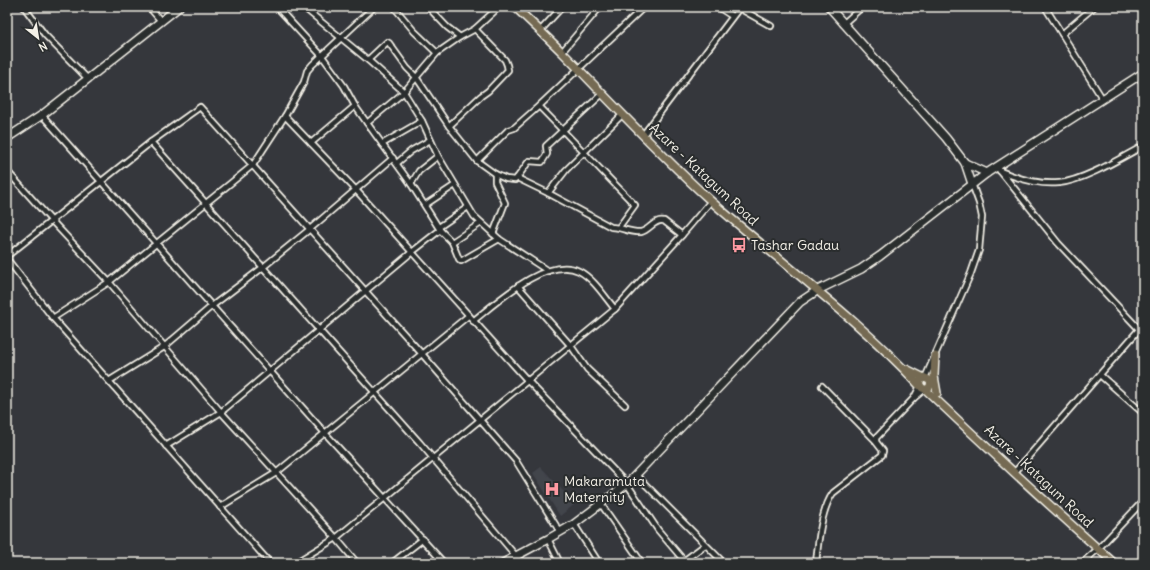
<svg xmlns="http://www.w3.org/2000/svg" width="1150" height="570" font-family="Delius,sans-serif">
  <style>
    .built { fill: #42444c }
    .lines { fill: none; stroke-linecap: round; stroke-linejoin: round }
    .street-casing { stroke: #f4f1e8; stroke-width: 8 }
    .secondary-casing { stroke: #f4f1e8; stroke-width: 10 }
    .primary-casing { stroke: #f4f1e8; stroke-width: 10 }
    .street { stroke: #2a2d2e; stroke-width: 4.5 }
    .secondary { stroke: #2a2d2e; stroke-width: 7 }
    .primary { stroke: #746b52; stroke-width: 7 }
    .labels { text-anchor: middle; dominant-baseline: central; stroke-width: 4; stroke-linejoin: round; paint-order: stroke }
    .street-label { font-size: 14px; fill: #f4f1e8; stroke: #2a2d2e }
    .poi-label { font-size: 14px; fill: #f4f1e8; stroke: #2a2d2e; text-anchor: start }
  </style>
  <rect width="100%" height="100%" fill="#35373c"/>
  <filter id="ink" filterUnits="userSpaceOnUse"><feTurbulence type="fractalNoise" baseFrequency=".025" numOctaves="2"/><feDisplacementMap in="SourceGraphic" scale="8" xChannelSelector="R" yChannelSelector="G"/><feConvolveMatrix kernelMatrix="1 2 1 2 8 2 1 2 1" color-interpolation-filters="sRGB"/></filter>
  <g filter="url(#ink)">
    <path class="built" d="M541,467L575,504L560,516L533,473Z"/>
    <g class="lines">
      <defs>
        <g id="street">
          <path d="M24,7L45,35L87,78"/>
          <path d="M149,7L161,21"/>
          <path d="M277,7L322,56L344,86L355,106L367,123L411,184L440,230L452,242L481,223"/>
          <path d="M305,7L308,11L368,60L404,92L422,121L438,156L474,216L499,239L548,271"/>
          <path d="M374,7L312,65L307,71L304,82L285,116L356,190L528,381L627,484L658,530L686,563"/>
          <path d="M394,7L414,31L437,53"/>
          <path d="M428,7L447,27L460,37"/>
          <path d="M718,7L732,16"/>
          <path d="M1045,7L1102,98"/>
          <path d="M739,8L771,26"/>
          <path d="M843,24L862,7"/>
          <path d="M540,31L562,7"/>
          <path d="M1062,34L1094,7"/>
          <path d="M562,52L600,7"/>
          <path d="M368,60L387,42L389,43L407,68L416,77L449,126L477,161L495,174L506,179L515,180L517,178L529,161L542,162L547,154L546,146L602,94"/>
          <path d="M539,106L635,205L619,227"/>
          <path d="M42,115L325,433L444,563"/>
          <path d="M367,123L404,92L437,53L460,37L475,29L499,7"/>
          <path d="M449,126L481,96L488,91L508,70L507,65L505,60L475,29"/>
          <path d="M643,135L740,7"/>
          <path d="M151,142L420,443L516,556L521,563"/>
          <path d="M311,143L355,106"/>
          <path d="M382,144L422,121"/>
          <path d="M477,161L508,130L514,128L539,106L644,7"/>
          <path d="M397,163L411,151L430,140"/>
          <path d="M997,167L1058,243L1139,329"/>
          <path d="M7,171L51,220L109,282L221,412L336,538L357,563"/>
          <path d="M1000,171C1019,179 1039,185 1059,183C1083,181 1121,158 1143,146"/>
          <path d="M517,178L548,193L611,227C621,227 631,233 641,232C650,230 654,219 664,221L682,235"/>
          <path d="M411,184L419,171L438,156"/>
          <path d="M548,193L566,170L622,115"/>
          <path d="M425,205L455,185"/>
          <path d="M439,227L468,207"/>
          <path d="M493,234L505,203L495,182V174"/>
          <path d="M452,242L459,259L461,261L499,239"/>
          <path d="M7,256L151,142L200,107L422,354L516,461L560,532"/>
          <path d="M7,259L53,318L270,563"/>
          <path d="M518,286L571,346L587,369L625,405"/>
          <path d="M53,318L109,282L253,165L285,116"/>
          <path d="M473,321C496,303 547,255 579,271C594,279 604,296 615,309"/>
          <path d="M1100,375L1143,413"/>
          <path d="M925,378L971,273L979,250L982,217L979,203L972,184"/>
          <path d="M109,381L164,347L212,306L262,268L310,229L393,158"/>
          <path d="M822,386L875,440"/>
          <path d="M914,398L920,386"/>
          <path d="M166,446L221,412L412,252L440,230"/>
          <path d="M1014,473L1143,325"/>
          <path d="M636,475L724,563"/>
          <path d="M601,504L642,563"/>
          <path d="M220,507L276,473L468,316"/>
          <path d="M574,524L599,563"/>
          <path d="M548,539L560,563"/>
          <path d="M295,563L336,538L615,309L682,235L711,201"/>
          <path d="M392,563L423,539"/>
          <path d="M681,563L705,545"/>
          <path d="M816,563C818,543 821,510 833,493L882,455L883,451L876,442V438L914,398L925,389"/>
          <path d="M1082,563L1098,549L1143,501"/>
        </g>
        <g id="secondary">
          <path d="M829,7L946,138L965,163L972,184"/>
          <path d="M7,138L42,115L179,7"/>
          <path d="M965,163L987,173"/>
          <path d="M503,563L548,539L574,524L627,484L800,302L818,290L861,269L880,256L987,173L1143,73"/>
        </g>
        <g id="primary">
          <path d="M515,7C531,22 547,37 563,53C612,103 659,154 711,201C780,262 856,317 919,385"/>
          <path d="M935,356L934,376L937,393"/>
          <path d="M906,369L924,378"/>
          <path d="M925,389H928L931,384L929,380L925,378L922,379L919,383L922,388L925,389C987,448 1050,506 1114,563"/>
        </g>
      </defs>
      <use href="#street" class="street-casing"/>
      <use href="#secondary" class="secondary-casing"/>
      <use href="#primary" class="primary-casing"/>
      <use href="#street" class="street"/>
      <use href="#secondary" class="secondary"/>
      <use href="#primary" class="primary"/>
    </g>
  </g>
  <defs>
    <symbol id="bus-bare" viewBox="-9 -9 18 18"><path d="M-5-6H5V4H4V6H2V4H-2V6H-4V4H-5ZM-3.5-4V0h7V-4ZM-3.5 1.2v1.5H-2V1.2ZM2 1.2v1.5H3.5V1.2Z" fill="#ff9aa2" stroke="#2a2d2e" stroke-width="2.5" paint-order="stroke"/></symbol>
    <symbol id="hospital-bare" viewBox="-9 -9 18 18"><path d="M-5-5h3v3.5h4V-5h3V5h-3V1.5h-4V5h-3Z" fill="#ff9aa2" stroke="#2a2d2e" stroke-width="2.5" paint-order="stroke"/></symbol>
  </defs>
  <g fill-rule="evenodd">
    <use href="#bus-bare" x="728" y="234" width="22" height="22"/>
    <use href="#hospital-bare" x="541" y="478" width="22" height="22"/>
  </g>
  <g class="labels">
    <g class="street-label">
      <text transform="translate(704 174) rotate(43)">Azare - Katagum Road</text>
      <text transform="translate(1039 476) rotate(43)">Azare - Katagum Road</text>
    </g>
    <g class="poi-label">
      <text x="751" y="245">Tashar Gadau</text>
      <text x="564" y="481">Makaramuta<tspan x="564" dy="16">Maternity</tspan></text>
    </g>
  </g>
  <rect width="1150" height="570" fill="none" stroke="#2a2d2e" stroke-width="24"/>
  <rect x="12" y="12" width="1126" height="546" fill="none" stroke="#f4f1e8" stroke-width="1.5" filter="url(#ink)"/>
  <g transform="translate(38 38) rotate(150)" stroke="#2a2d2e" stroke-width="3" paint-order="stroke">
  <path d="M0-3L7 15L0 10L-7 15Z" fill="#f4f1e8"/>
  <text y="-6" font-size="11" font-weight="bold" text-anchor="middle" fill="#f4f1e8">N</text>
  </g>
</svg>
